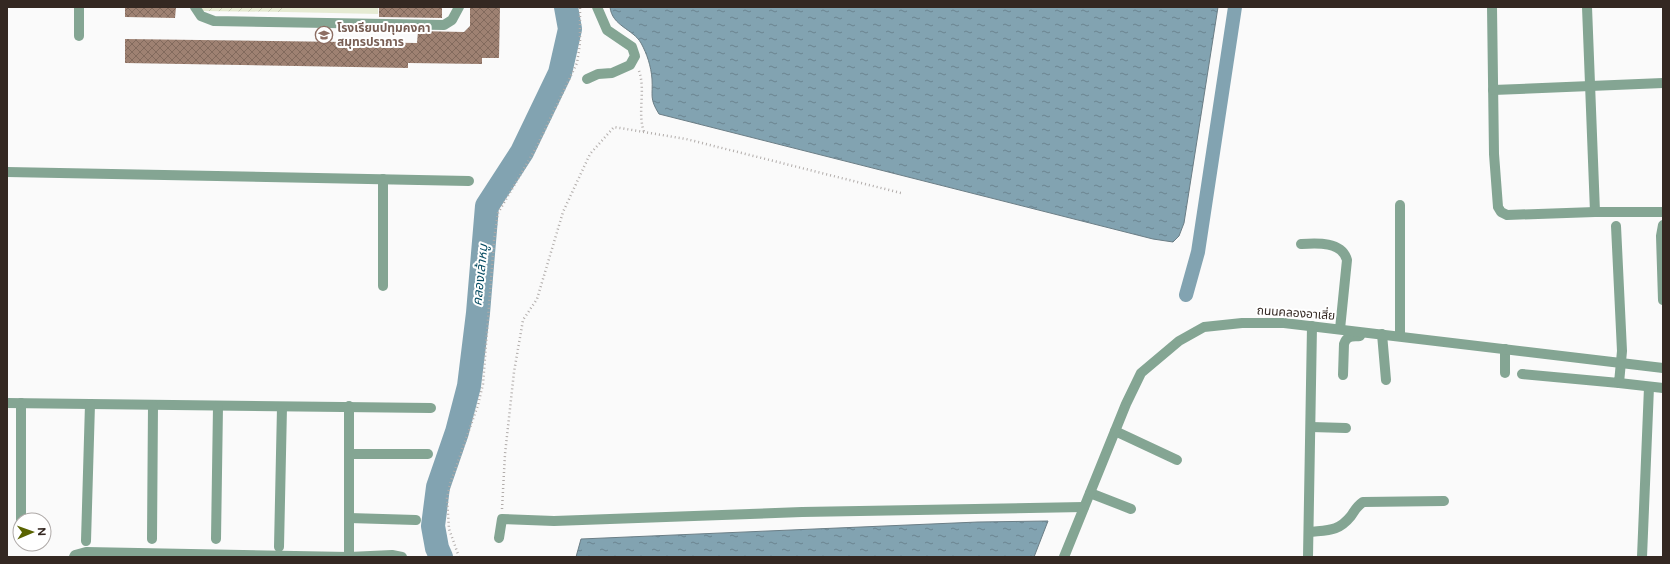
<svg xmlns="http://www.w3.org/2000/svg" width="1670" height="564" font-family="Figtree,'Noto Sans Thai',sans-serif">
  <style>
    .grass { fill: #e6ebd3 }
    .garden { fill: url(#garden-furrows) }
    .water { fill: url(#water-ripples); stroke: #6b7e86 }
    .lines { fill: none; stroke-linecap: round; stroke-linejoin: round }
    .canal { stroke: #82a3b1; stroke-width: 14 }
    .river { stroke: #82a3b1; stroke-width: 24 }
    .building { fill: url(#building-cross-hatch) }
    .path { stroke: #b1acaa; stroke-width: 2.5; stroke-dasharray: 1 3; stroke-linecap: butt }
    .minor { stroke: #84a593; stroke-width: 10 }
    .labels { text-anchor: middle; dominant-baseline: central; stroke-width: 4; stroke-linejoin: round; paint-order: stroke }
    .education-label { font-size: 12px; font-weight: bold; fill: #785e54; stroke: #fff; text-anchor: start }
    .street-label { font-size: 12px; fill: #342822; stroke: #fff }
    .water-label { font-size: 13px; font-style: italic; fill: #094d63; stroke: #fff }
  </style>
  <defs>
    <pattern id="garden-furrows" width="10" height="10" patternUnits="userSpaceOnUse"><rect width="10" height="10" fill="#e6ebd3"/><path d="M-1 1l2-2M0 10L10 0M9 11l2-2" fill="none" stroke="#c6cab5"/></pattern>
    <pattern id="water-ripples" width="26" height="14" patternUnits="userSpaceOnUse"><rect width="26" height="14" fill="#82a3b1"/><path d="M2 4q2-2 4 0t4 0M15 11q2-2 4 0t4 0" fill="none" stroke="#6b8590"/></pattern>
    <pattern id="building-cross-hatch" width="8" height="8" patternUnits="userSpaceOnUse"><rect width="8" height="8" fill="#9e8172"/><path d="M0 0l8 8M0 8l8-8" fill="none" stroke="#826a5d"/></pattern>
  </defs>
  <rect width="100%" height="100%" fill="#fafafa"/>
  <path class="grass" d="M286,7H378V14L286,12Z"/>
  <path class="garden" d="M202,7H286V12L202,11Z"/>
  <g class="water">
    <path d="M610,7H1218L1184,223L1179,236L1173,242L1153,239L659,114C649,98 653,96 652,79C651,66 647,54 641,43C633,29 612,26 610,7Z"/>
    <path d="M1048,521L1034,557H576L581,539L978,522Z"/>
  </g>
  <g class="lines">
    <path class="canal" d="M1186,295L1198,252L1235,7"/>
    <path class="river" d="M441,557L437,548L433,526L438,487L457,432L469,386L478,313L487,206L522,152L560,73L570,29L566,7"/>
  </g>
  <g class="building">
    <path d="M125,7H176L175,18L125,17Z"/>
    <path d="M379,7H442V18L379,17Z"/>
    <path d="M470,7H500L499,58H482V64L408,63V68L125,63V39L417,43L418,31L464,32L470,26Z"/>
  </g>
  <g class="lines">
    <g class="path">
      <path d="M639,71C646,91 637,112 644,132"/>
      <path d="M502,509L505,454L514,372L523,320L537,299L563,212L590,154L614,127L686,139L901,193"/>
      <path d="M459,557L449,529L447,498L450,484L478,405L483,384L494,240L498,213L536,148L577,63L580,43V7"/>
    </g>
    <g class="minor">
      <path d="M195,7L201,16L214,21L444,25L452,20L459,7"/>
      <path d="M1492,7L1494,154L1498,207L1501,212L1507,215L1595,212H1663"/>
      <path d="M1587,7L1595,212"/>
      <path d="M79,36V7"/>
      <path d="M587,79L598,74L612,73L630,65L635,56L632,47L607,30L597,7"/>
      <path d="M1493,90L1663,83"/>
      <path d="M7,172L469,181"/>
      <path d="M383,179V286"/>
      <path d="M1400,205V336"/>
      <path d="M1663,225L1661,236L1663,300"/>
      <path d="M1301,244C1316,243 1342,241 1347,260L1340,329"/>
      <path d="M1382,334L1386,380"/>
      <path d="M1505,349V373"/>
      <path d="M1522,374L1619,383L1622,351L1616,226"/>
      <path d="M1343,375L1344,344C1347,335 1352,337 1360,336"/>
      <path d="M1619,383L1663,388"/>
      <path d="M7,403L431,408"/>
      <path d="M1311,427L1346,428"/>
      <path d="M1115,431L1177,460"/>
      <path d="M349,454H428"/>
      <path d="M1090,493L1131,509"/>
      <path d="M349,518L416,520"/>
      <path d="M21,520V403"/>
      <path d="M1309,532C1328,530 1338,532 1351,516C1355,510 1357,506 1363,502L1444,501"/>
      <path d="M499,538L502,519L554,521L802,512L1084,507"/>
      <path d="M152,539L153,405"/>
      <path d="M216,539L218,406"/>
      <path d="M86,541L90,404"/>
      <path d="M279,547L282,407"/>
      <path d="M74,557L75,555L86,552L349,557L392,555L402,557"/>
      <path d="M349,557V406"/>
      <path d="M1064,557L1126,404L1141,373L1179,341L1204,327L1242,323H1284L1663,368"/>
      <path d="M1308,557L1312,326"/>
      <path d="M1642,557L1649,387"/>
    </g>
  </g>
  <defs>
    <symbol id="school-ring" viewBox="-11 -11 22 22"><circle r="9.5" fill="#fff" stroke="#8d6e63" stroke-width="1.5"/><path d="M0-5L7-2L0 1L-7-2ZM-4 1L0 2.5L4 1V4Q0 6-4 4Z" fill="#8d6e63"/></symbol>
  </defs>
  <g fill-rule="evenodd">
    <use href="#school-ring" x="314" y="25" width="20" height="20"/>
  </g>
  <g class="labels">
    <g class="education-label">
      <text x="337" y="28">โรงเรียนปทุมคงคา<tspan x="337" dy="14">สมุทรปราการ</tspan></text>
    </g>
    <g class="street-label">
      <text transform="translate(1296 313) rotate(4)">ถนนคลองอาเสี่ย</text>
    </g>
    <g class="water-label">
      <text transform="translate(480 275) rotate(-84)">คลองเล้าหมู</text>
    </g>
  </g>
  <rect width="1670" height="564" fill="none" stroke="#342822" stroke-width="16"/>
  <g transform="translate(32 532) rotate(88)"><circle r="19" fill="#ffffff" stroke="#aea9a7"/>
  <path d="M0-3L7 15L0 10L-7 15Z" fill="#596301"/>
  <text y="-6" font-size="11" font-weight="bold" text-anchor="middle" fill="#342822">N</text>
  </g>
</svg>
